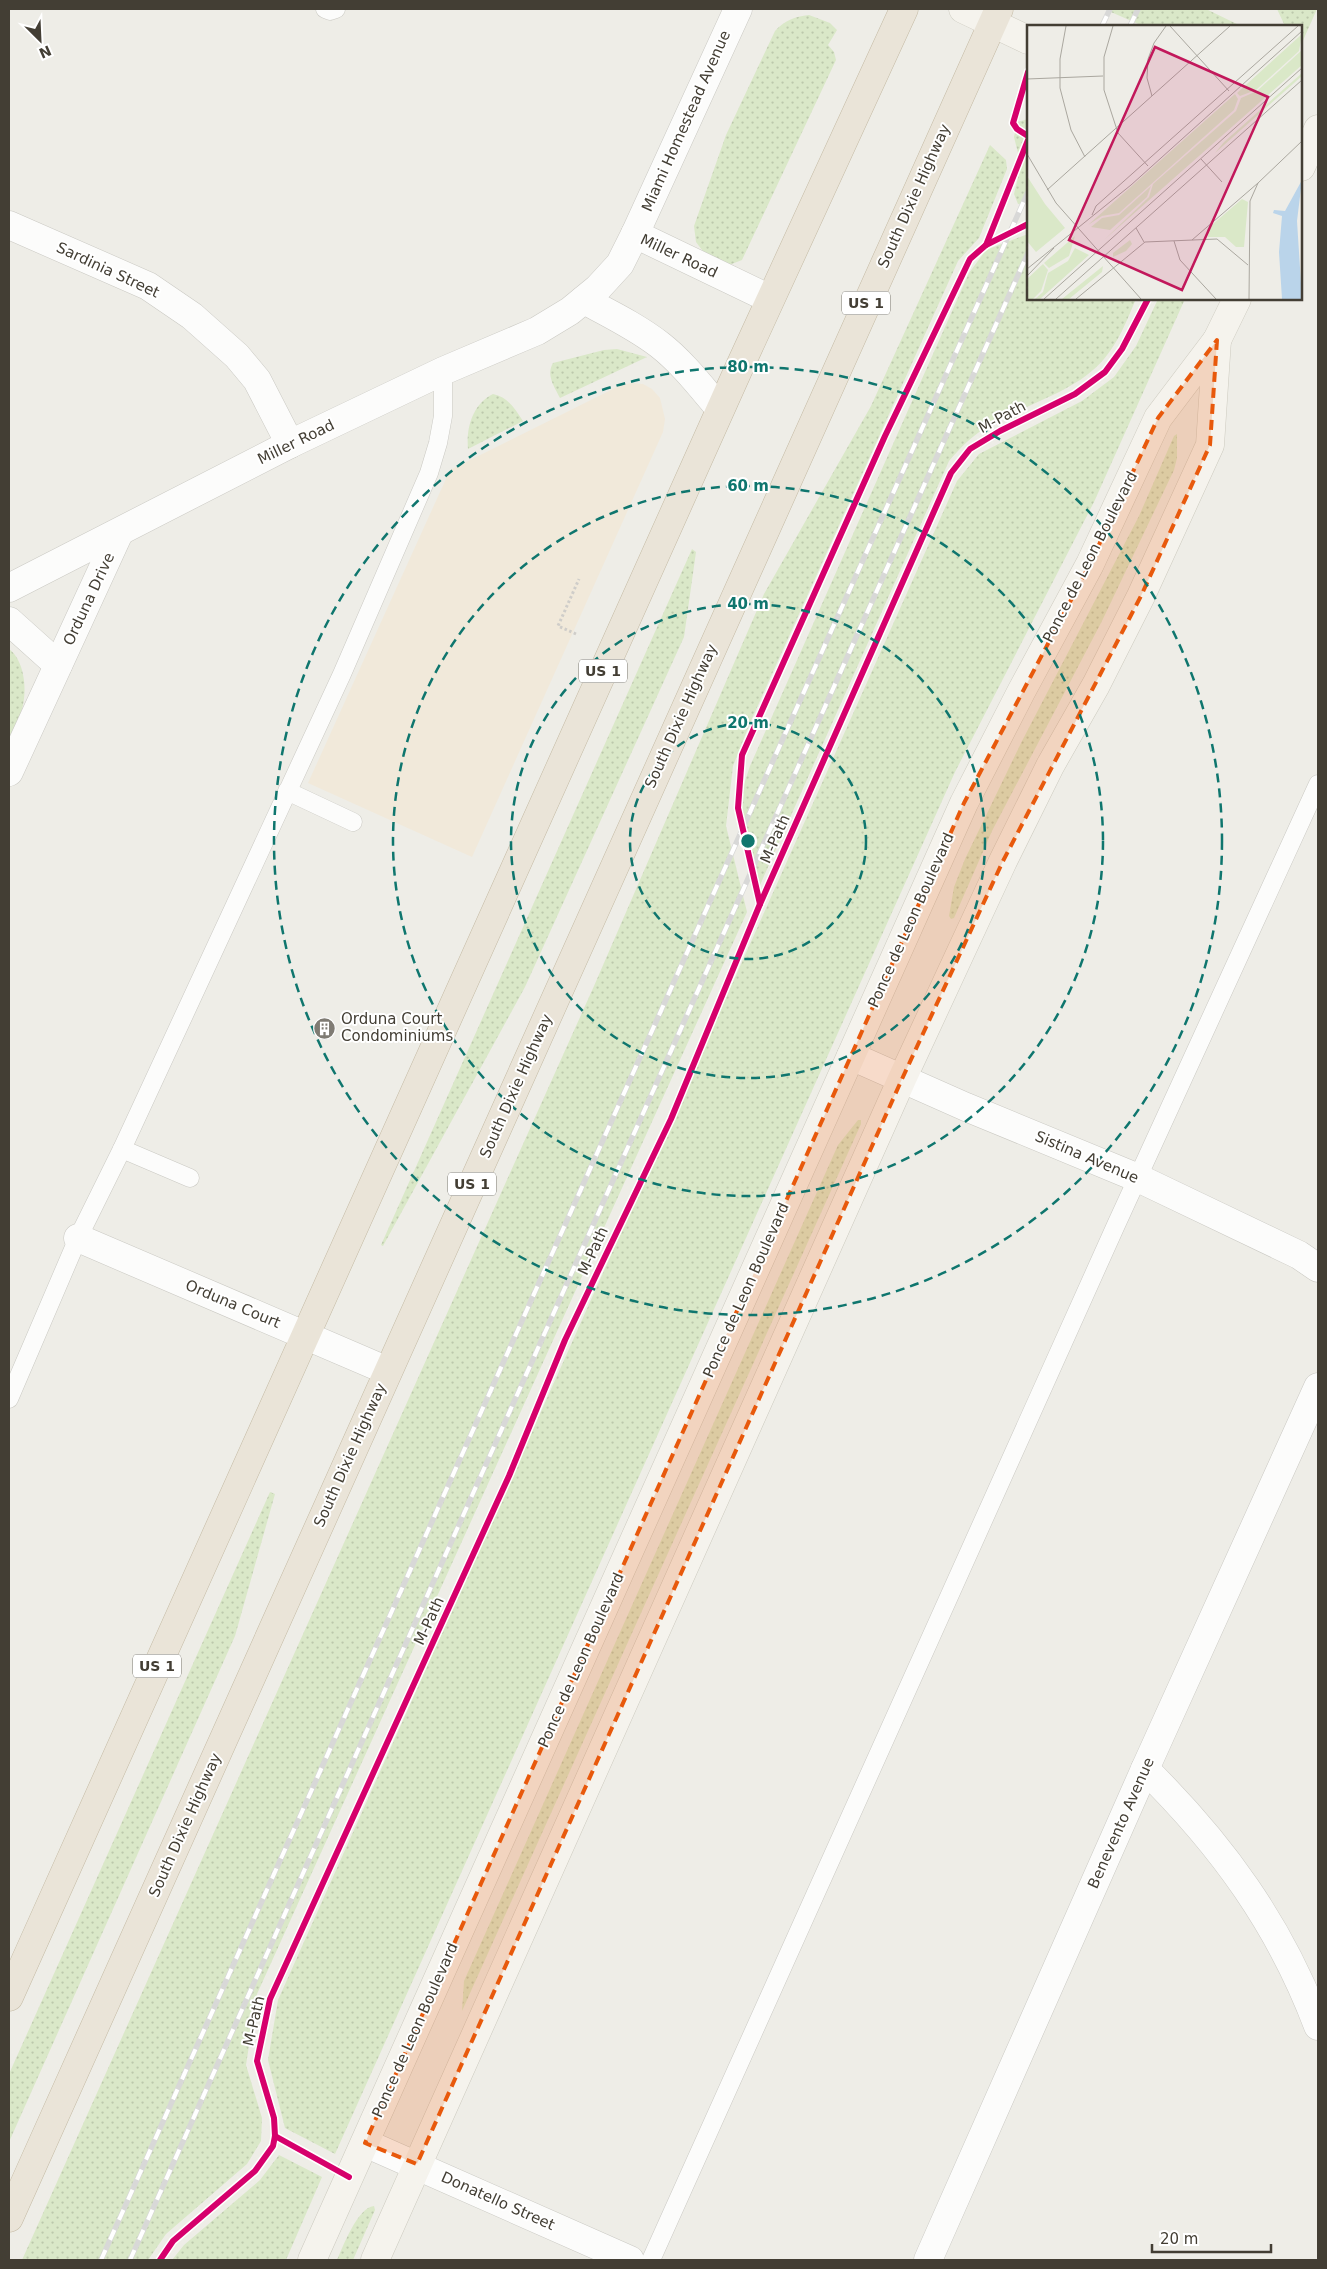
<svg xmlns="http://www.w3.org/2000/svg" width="1327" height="2269" font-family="'DejaVu Sans',sans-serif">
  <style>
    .commercial { fill: #f1e9da }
    .grass { fill: url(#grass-dots) }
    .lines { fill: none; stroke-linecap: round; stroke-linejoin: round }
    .lane-casing { stroke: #cac9c3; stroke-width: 19 }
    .street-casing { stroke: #cac9c3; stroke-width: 29 }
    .secondary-casing { stroke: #cccabf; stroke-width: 29 }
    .highway-casing { stroke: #c4baa4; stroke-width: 29 }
    .path { stroke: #cfcdc9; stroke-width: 3; stroke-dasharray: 2.5 2.5; stroke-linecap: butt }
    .lane { stroke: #fcfcfb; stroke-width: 18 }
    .street { stroke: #fcfcfb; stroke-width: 28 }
    .secondary { stroke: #f5f3ed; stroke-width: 28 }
    .highway { stroke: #eae4d8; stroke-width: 28 }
    .rail-casing { stroke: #d8d8d7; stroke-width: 5.5 }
    .rail { stroke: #fff; stroke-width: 4; stroke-dasharray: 11; stroke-linecap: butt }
    .cycleway-casing { stroke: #fff; stroke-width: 9 }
    .cycleway { stroke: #d6006c; stroke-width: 6 }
    .marked { fill: #e8590c; fill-opacity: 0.2; stroke: #e8590c; stroke-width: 4; stroke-dasharray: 10 6; stroke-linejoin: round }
    .ring { fill: none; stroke: #0f766e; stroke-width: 2.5; stroke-dasharray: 9 6 }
    .labels { text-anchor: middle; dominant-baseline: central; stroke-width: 4; stroke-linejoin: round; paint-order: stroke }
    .shield { fill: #fff; stroke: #7b7871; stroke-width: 1 }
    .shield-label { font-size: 14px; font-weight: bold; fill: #433e34 }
    .street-label { font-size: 15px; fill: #433e34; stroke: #fff }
    .poi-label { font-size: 15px; fill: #433e34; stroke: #fff; text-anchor: start }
    .inset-road { fill: none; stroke: #aaa79f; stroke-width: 1 }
    .view { fill: #c2185b; fill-opacity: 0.15; stroke: #c2185b; stroke-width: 2.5 }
    .inset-edge { fill: none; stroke: #433e34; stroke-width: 2.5 }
    .centre { fill: #0f766e; stroke: #fff; stroke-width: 2.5 }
    .ring-label { font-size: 15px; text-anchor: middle; font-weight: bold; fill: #0f766e; stroke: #fff; stroke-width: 4; stroke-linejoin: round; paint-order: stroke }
  </style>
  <defs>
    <pattern id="grass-dots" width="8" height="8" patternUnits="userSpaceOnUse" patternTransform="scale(1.25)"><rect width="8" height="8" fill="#dae8c8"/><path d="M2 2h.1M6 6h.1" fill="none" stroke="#bcc8ac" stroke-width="1.8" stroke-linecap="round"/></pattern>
  </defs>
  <rect width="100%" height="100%" fill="#eeede7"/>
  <path class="commercial" d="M631,383L643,384L652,389L660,398L665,419L663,432L472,857L308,783L450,470L619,386Z"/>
  <g class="grass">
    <path d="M1104,9H1206L1241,26H1143Z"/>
    <path d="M1277,9H1317L1301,45V26H1285Z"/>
    <path d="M809,15L830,23L837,30L828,45L834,52L836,60L742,260L729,265L708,258L696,242L694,226L726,135L775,31C785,20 794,17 809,15Z"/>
    <path d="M1028,119V203L1018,204L1014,194L1021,165L1014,137L1017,122Z"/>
    <path d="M990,145L1006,160L1007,169L979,238L958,261L750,723L733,766L726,826L747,912L257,1994L246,2065L262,2118L261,2141L247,2164L166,2234L148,2260H22L594,986L764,594L871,406Z"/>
    <path d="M1028,234V299H1136C1127,320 1119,341 1104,359C1074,394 1023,404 985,428C971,437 960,448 949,461L760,885L741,804L742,790L750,766L969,273L986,250Z"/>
    <path d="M1158,299H1185L1094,502L955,772L335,2154L285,2128L268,2060L278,2000L957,481L979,454L1082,401L1114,377L1136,346Z"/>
    <path d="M617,349L647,357L560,398C554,386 546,375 553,363L604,350Z"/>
    <path d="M493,394C508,397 515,409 523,421L468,449C466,427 473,404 493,394Z"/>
    <path d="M1177,434V458L1174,470L1102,621L992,831L954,918L951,919L949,916L954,887L965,859L1022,741L1139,516L1174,436Z"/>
    <path d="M692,549L696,552L684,637L525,987L383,1246L381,1245Z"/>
    <path d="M9,649C24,660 27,688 23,705C21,716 13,728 9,739Z"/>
    <path d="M858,1120H861V1124L462,2011L464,1981L838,1145Z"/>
    <path d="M270,1492L275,1494L235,1636L9,2142V2074Z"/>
    <path d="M279,2155L322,2177L286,2260H172L184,2245L260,2180Z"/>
    <path d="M374,2206L375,2210L353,2260H337C343,2247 357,2208 374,2206Z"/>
  </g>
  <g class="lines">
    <defs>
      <g id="lane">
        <path d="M325,9L330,11L336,9"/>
        <path d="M287,791L353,822"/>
        <path d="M122,1149L190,1178"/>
        <path d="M9,1399L78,1238L122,1149L342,674L429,473L438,443L443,416V371"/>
        <path d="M651,2260L1116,1225L1318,784"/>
      </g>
      <g id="street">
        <path d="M9,225L148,286L192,316L237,356L257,380L290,444"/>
        <path d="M635,234L770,299"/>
        <path d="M584,300C610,314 637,327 660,345C683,363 701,387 720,409"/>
        <path d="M9,588L290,444L443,371L537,331L570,311L598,288L620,264L635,234L738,9"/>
        <path d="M9,621L58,665"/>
        <path d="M9,772L119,533"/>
        <path d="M851,1056L966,1107L1138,1178L1299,1255L1318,1268"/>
        <path d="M78,1238L388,1371"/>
        <path d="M1145,1769C1222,1845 1280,1925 1318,2026"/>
        <path d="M365,2143L630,2260"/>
        <path d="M928,2260L1145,1769L1318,1387"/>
      </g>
      <g id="secondary">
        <path d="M963,9L1028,40"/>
        <path d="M1301,167L1318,129"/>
        <path d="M312,2260L964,803L1021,692L1090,564L1158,418L1217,340L1237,299"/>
        <path d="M375,2260L902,1079L1003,861L1050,766L1096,685L1141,596L1210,445L1217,340"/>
      </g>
      <g id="highway">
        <path d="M9,1997L740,366L904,9"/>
        <path d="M9,2218L999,9"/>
      </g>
    </defs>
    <use href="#lane" class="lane-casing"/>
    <use href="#street" class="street-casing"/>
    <use href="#secondary" class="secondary-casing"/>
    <use href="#highway" class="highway-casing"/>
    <path class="path" d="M576,634L558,626L579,579"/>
    <use href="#lane" class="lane"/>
    <use href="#street" class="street"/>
    <use href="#secondary" class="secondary"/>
    <use href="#highway" class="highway"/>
    <defs>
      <g id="rail">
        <path d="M1102,26L1110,9"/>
        <path d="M1130,26L1138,9"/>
        <path d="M101,2260L1028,192"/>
        <path d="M130,2260L1028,253"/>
      </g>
    </defs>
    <use href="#rail" class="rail-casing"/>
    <use href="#rail" class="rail"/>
    <defs>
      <g id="cycleway">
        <path d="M1028,72L1013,123L1017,129L1028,136"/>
        <path d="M986,245L1028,140"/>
        <path d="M760,904L738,808L742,755L885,436L970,259L986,245L1028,224"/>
        <path d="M275,2136L349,2177"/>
        <path d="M160,2260L173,2241L255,2171L273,2146L275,2136L274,2118L257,2061L270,1999L509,1476L565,1340L671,1119L760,904L951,473L970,449L1000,431L1075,394L1105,372L1122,349L1148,299"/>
      </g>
    </defs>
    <use href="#cycleway" class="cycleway-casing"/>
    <use href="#cycleway" class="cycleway"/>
  </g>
  <path class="marked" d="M1217,340L1210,445L1141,596L1003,861L902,1079L417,2164L365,2143L964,803L1090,564L1158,418Z"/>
  <g class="ring">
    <circle cx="748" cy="841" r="118"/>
    <circle cx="748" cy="841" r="237"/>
    <circle cx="748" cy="841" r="355"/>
    <circle cx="748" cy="841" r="474"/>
  </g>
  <defs>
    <symbol id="building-disc" viewBox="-11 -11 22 22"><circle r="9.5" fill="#7f7b73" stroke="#fff"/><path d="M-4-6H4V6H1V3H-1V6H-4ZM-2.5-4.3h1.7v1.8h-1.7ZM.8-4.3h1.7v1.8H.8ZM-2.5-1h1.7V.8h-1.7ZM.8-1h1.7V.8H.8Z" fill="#fff"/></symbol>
  </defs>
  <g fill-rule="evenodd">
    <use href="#building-disc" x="312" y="1016" width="25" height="25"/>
  </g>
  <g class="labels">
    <g class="shield">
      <rect x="842" y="291.5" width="48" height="23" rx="4"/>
      <rect x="579" y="659.5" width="48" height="23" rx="4"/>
      <rect x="448" y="1172.5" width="48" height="23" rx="4"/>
      <rect x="133" y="1654.5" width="48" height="23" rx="4"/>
    </g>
    <g class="shield-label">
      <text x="866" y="303">US 1</text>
      <text x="603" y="671">US 1</text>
      <text x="472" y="1184">US 1</text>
      <text x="157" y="1666">US 1</text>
    </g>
    <g class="street-label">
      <text transform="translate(686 121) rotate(-66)">Miami Homestead Avenue</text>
      <text transform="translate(914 196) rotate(-66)">South Dixie Highway</text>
      <text transform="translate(679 256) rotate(25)">Miller Road</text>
      <text transform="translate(108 270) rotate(25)">Sardinia Street</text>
      <text transform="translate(1002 417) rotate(-28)">M-Path</text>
      <text transform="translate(296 442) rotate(-26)">Miller Road</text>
      <text transform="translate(1090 557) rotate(-63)">Ponce de Leon Boulevard</text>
      <text transform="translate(89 599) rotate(-65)">Orduna Drive</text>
      <text transform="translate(681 716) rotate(-66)">South Dixie Highway</text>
      <text transform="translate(775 839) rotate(-66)">M-Path</text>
      <text transform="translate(911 920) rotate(-66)">Ponce de Leon Boulevard</text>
      <text transform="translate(516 1086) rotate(-66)">South Dixie Highway</text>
      <text transform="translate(1087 1157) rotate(23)">Sistina Avenue</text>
      <text transform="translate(593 1251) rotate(-65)">M-Path</text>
      <text transform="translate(746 1290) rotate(-66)">Ponce de Leon Boulevard</text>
      <text transform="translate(233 1304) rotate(23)">Orduna Court</text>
      <text transform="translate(350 1455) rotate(-66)">South Dixie Highway</text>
      <text transform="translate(429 1621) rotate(-65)">M-Path</text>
      <text transform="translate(581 1660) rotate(-66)">Ponce de Leon Boulevard</text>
      <text transform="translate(1121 1823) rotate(-66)">Benevento Avenue</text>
      <text transform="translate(185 1825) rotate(-66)">South Dixie Highway</text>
      <text transform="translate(254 2021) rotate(-77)">M-Path</text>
      <text transform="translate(415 2030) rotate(-66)">Ponce de Leon Boulevard</text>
      <text transform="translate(498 2201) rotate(24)">Donatello Street</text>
    </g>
    <g class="poi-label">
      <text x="341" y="1019">Orduna Court<tspan x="341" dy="17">Condominiums</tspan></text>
    </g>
  </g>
  <g transform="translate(1027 25)">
    <rect width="275" height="275" fill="#eeede7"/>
    <path d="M275,9L272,26L229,65L213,71L210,68ZM275,25V40L77,215L122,172L126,159L209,86L214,73L230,66ZM275,48V51L188,128L197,117ZM208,69L211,74L207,85L92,188L75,191L61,200ZM0,151L18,179L38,203L9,227L0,216ZM124,161L120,172L83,205L64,202L75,193L92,190ZM215,174L221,177L217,222H209L198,212H181L180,204ZM48,211L42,231L22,243L17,238ZM103,215L105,219L99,226L86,232V228ZM48,223L62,230L13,274H8L16,267L21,248L41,236ZM16,239L21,245L14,266L6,274H0V254ZM76,241L75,247L42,274H35Z" fill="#dae8c8"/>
    <path d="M275,155L270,196L275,274H255L252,227L255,191L246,188L247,185L258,186Z" fill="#bad4ea"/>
    <path class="inset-road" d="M39,1L33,34V63L44,105L58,132M86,1L77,32V65L91,108L121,141M143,1L202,66M0,54L76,51M125,71L120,53L121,34L127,18L139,1M0,129L29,178L114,274M174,134L195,157M20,165L203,1M65,190L69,181L271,1M109,203L117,217M165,215L231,158M147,216L153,235L189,274M0,244L104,160L275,6M0,251L27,223M17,274L275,43M29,274L275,55M49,274L118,217L190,214L221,240M222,274L223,176L231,158L275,116"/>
    <path class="view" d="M128,22L241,72L155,265L42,215Z"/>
    <rect width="275" height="275" class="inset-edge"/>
  </g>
  <circle cx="748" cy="841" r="8" class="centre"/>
  <g class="ring-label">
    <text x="748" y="372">80 m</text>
    <text x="748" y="491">60 m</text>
    <text x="748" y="609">40 m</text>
    <text x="748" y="728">20 m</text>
  </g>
  <rect width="1327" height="2269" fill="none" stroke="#433e34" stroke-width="20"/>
  <g transform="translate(40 40) rotate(156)" stroke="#ffffff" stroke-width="4" paint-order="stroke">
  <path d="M0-4L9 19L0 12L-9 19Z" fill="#433e34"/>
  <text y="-8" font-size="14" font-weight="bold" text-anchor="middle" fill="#433e34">N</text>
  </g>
  <path d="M1152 2244v8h119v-8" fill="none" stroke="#433e34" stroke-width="2.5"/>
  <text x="1160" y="2244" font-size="15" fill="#433e34" stroke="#ffffff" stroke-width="4" paint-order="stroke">20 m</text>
</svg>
